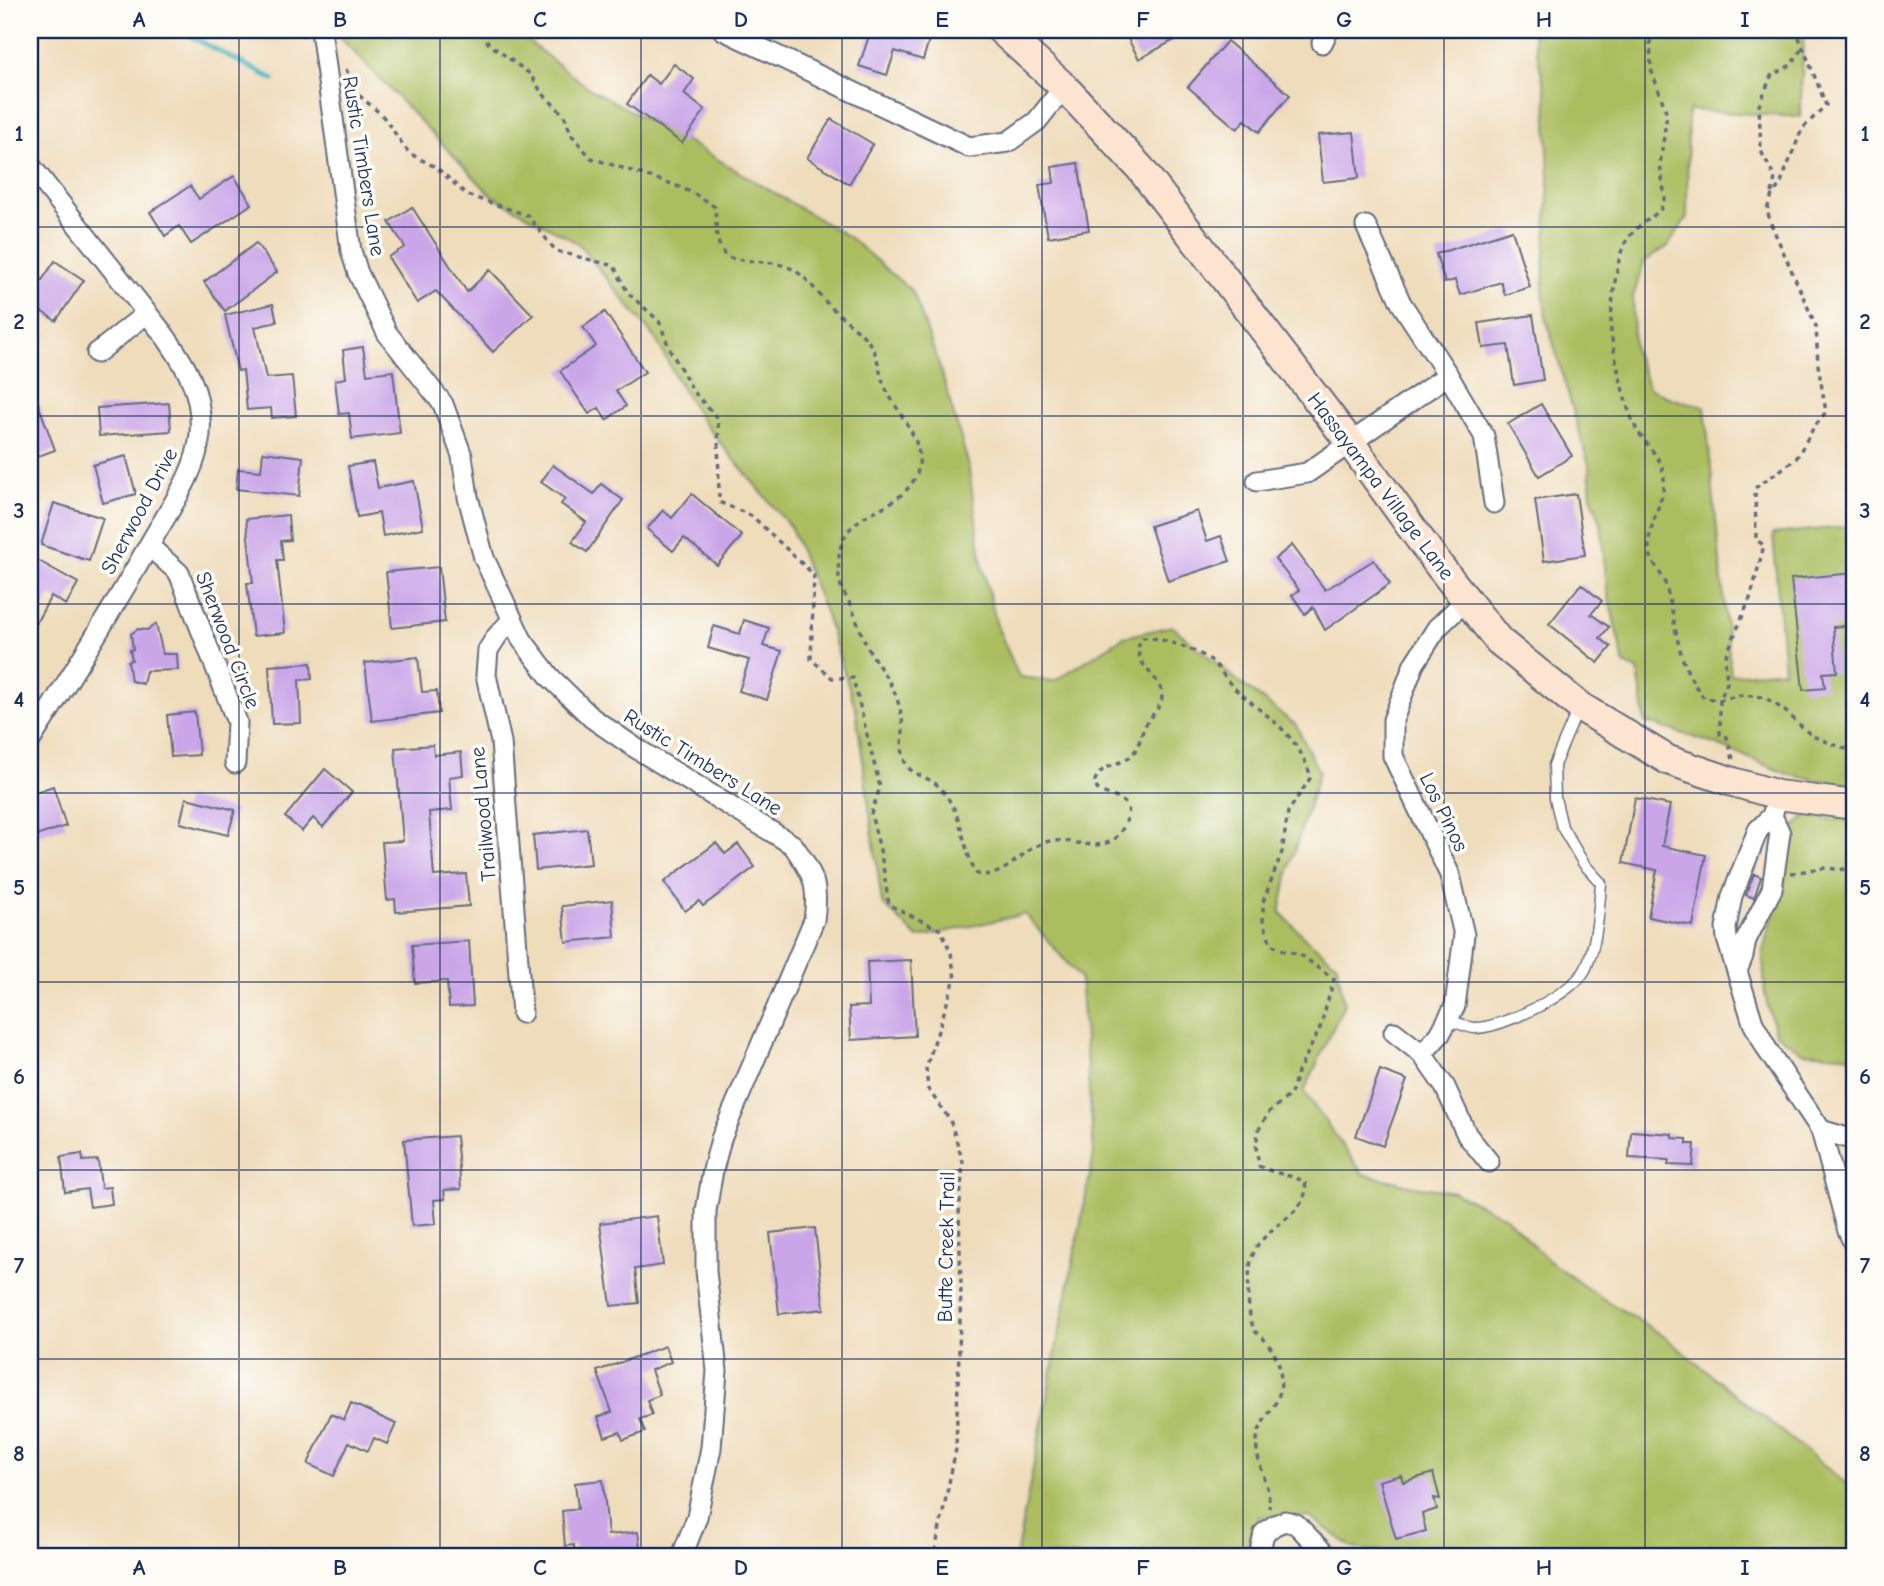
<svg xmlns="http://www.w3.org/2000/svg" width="1884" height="1586" font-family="'Comic Neue',sans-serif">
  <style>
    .green { fill: #acbd60; stroke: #64765f; stroke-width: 2 }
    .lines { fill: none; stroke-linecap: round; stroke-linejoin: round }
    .stream { stroke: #41b0be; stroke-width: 5 }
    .building { fill: #caa6e9 }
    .lane-casing { stroke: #656c7f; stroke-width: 13 }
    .street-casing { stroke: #656c7f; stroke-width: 23 }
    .secondary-casing { stroke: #656c7f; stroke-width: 32 }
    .path { stroke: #656c7f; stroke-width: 3.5; stroke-dasharray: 5 5; stroke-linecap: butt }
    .lane { stroke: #fff; stroke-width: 10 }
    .street { stroke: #fff; stroke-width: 19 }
    .secondary { stroke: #fde4d0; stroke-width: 28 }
    .grid { fill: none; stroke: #1b2f5e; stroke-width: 2; stroke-opacity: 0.55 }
    .labels { text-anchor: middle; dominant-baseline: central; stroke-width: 7; stroke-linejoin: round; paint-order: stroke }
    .street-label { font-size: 21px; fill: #1b2f5e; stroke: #fdfcf7 }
    .neatline { fill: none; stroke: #1b2f5e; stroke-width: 2.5 }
    .grid-label { font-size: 23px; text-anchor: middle; font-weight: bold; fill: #1b2f5e }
  </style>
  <rect width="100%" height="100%" fill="#fdfcf7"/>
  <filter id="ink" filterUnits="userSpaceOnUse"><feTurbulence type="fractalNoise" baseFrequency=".0143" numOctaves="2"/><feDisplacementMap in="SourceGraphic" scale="14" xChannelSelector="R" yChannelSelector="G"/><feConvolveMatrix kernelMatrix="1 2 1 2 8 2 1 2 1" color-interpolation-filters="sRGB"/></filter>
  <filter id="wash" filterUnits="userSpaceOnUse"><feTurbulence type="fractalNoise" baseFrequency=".00686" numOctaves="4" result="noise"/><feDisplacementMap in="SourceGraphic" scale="28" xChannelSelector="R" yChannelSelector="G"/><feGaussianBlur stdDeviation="1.57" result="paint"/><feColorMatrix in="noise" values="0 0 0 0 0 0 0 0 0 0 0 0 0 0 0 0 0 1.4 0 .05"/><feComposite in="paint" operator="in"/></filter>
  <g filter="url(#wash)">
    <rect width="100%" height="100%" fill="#efdcbb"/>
    <g class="green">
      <path d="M333,30H518L534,46L590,89L690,143L849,237L913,292L940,368L968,463L982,564L997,626L1019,677L1054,681L1124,637L1172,626L1239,682L1296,725L1319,772L1290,865L1280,912L1304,937L1337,964L1344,1004L1304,1092L1363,1174L1414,1186L1454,1192L1506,1217L1549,1261L1588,1289L1662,1335L1854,1490V1556H1408L1353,1548L1310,1517L1259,1516L1247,1556H1016L1094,1154L1080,978L1025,914L918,938L882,903L856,710L826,615L791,528L703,422L677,380L657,341L579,244L491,195Z"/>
      <path d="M1532,30H1804L1800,117L1688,110L1687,217L1668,246L1644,262L1633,297L1634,350L1649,388L1670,398L1705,407L1731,675L1784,670L1773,534L1854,526V786L1790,775L1715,744L1645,722L1638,670L1624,664L1607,589L1601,523L1591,495L1589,465L1546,318L1543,288L1549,179L1546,94Z"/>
      <path d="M1806,816L1854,821V1056L1802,1052L1775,1033L1765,996L1763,954L1769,925L1783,895L1789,839L1794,826Z"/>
    </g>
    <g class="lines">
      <path class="stream" d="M178,30L273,79"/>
    </g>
    <g id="blocks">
      <g class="building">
        <path d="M871,30H932L923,60L895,51L887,75L859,66Z"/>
        <path d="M1123,30H1193L1139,59Z"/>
        <path d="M1227,41L1290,95L1259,132L1245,120L1237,129L1188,87Z"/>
        <path d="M674,64L694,79L684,94L705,110L682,143L627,104L647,75L659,84Z"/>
        <path d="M831,119L873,144L849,184L807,158Z"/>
        <path d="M1354,132L1359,178L1323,182L1318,135Z"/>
        <path d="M1078,163L1089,230L1048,237L1039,185L1054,183L1052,167Z"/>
        <path d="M234,176L252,204L191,244L179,226L165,236L150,212L190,186L199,199Z"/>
        <path d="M412,207L467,292L490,270L533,315L493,352L436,291L417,303L388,257L405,247L389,222Z"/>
        <path d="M1512,230L1530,287L1505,295L1501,282L1460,295L1455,280L1445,283L1436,254Z"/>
        <path d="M256,243L277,272L225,311L204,282Z"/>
        <path d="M55,261L84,280L56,321L30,304V298Z"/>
        <path d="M273,304L277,322L255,327L266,378L292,376L296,416L272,418L271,408L247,410L243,370L238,371L225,315Z"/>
        <path d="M605,312L645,372L616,391L626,406L606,420L599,408L589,414L560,371L596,346L583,327Z"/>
        <path d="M1533,315L1543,380L1514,385L1508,345L1483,348L1479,323Z"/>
        <path d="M363,347L367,374L393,371L400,433L352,439L349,413L339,414L335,380L346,378L343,350Z"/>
        <path d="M31,384L55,450L30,459V385Z"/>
        <path d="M169,403L171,431L99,436L97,408Z"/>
        <path d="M1541,404L1572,456L1539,476L1508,424Z"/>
        <path d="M263,452L303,457L299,496L236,489L238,469L261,471Z"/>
        <path d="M126,456L136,494L103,503L93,465Z"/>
        <path d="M373,462L378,488L414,481L423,528L383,536L379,513L357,517L348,466Z"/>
        <path d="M553,465L594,494L601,484L623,500L587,552L572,542L586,522L561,504L565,499L541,482Z"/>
        <path d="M692,494L742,536L717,565L684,538L673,551L647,529L663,510L672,518Z"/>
        <path d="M1576,494L1585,555L1544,561L1535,500Z"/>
        <path d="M54,503L103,518L89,561L41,545Z"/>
        <path d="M1197,511L1207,541L1221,536L1230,561L1168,581L1150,526Z"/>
        <path d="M288,515L290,540L281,541L283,560H277L285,633L253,636L247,583H253L246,519Z"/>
        <path d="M1292,545L1325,590L1374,560L1390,584L1325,630L1313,607L1305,614L1292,595L1299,590L1275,559Z"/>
        <path d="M30,556L78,583L66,605L51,596L30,634Z"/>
        <path d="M439,567L445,622L392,628L386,572Z"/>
        <path d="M1854,573V625L1833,627L1837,672L1823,673L1825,688L1803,690L1791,579Z"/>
        <path d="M1581,584L1602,601L1591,614L1609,627L1600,638L1611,647L1598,663L1549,624Z"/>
        <path d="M744,620L769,628L763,646L782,651L767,700L739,691L749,660L708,648L714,626L740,634Z"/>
        <path d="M156,624L163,654H177L178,670L146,671L143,684L131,681L128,661L132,660L130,650L133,649L131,634L138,629L147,630Z"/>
        <path d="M418,657L422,692L437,691L439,713L372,721L365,663Z"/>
        <path d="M311,663L312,679L299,680L301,723L272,724L269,666Z"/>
        <path d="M195,712L199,755L171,757L167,715Z"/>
        <path d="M433,745L434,755L461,752L463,775L449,777L452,810L429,812L434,876L466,874L469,906L396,912L395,899L387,900L382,842L403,841L395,748Z"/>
        <path d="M325,769L352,792L323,827L313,818L302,831L285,817Z"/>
        <path d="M53,786L66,826L33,837L30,827V794Z"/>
        <path d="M186,798L235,810L228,835L180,823Z"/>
        <path d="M1635,798L1670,805L1662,846L1706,855L1693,926L1648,917L1657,870L1623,863Z"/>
        <path d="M587,829L591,864L536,870L533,835Z"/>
        <path d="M716,843L725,854L738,844L755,867L703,906L699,901L685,911L664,882Z"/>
        <path d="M1754,874L1761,877L1754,898L1746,895Z"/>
        <path d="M612,900L615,937L566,942L562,906Z"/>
        <path d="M469,941L473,1006L449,1007L447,981L415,983L412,945Z"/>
        <path d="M911,960L915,1036L851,1040L849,1007L869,1006L867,962Z"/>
        <path d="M1380,1070L1407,1080L1383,1146L1356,1136Z"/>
        <path d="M1631,1131L1672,1134V1138L1687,1139V1144H1695L1693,1166L1668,1165L1669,1160L1629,1158Z"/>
        <path d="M456,1136L461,1189L444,1190L445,1199L434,1200L436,1224L412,1226L404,1140Z"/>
        <path d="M82,1154L83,1161L98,1160L101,1188L110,1187L112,1204L90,1207L87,1189L65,1192L61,1157Z"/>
        <path d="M657,1216L663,1265L635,1269L639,1303L611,1306L600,1223Z"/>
        <path d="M815,1228L824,1309L779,1314L770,1233Z"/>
        <path d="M665,1346L671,1362L651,1370L660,1395L647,1400L652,1415L640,1419L645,1432L623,1440L620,1432L605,1437L598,1417L612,1412L597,1371Z"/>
        <path d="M351,1403L396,1424L387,1444L374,1438L368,1451L349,1442L334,1476L308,1464L331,1414L344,1420Z"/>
        <path d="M1433,1473L1440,1499L1434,1498L1437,1509L1422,1514L1426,1531L1396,1539L1379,1481L1401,1475L1403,1482Z"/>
        <path d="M603,1480L608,1535L638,1532L641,1556H575L574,1545L565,1546L562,1511L578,1509L575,1483Z"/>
      </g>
    </g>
  </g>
  <g filter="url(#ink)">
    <use href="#blocks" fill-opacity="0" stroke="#656c7f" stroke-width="2"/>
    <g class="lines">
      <defs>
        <path id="lane" d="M1448,1020C1456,1022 1466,1027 1474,1028C1501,1029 1575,993 1586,968C1597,942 1599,910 1601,883L1584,864L1562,827L1555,798L1554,765L1578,709"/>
        <g id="street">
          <path d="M321,30L351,251L358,273L387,333L443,404L462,456L468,497L484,558L522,640L550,677L592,718L634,747L793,845C813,874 819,884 814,920L721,1139L713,1170L706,1211V1271L717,1371L711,1448L697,1517L682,1556"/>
          <path d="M723,30L969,147L1008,142L1037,121L1064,87"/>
          <path d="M1322,43L1329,30"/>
          <path d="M30,165L165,336C187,367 203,394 200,434C197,472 170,508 152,540C113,609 72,675 30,741"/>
          <path d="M1366,226L1401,303L1448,375"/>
          <path d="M97,353L147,313"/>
          <path d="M1257,481L1307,473L1448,375L1484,436L1494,503"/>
          <path d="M149,546L179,573L237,722L235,763"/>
          <path d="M1466,600L1437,628L1414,664L1393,720V756L1450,875L1464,935L1455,1006L1440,1034L1422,1054L1445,1087L1467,1135L1489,1162"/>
          <path d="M511,621L497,636L488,650L486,675L501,742L522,1013"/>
          <path d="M1778,795L1772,816L1758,830L1732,896L1726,928L1727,939L1753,1023L1768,1051L1821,1130L1848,1231L1854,1244"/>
          <path d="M1738,968L1743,956L1746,940L1772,889L1780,833L1772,816"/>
          <path d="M1394,1032L1422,1054"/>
          <path d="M1821,1130L1854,1140"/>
          <path d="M1259,1556L1264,1533L1275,1525L1285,1521L1296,1524L1327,1556"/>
        </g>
        <path id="secondary" d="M1001,30L1064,87L1140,168L1352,445L1437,563L1499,641L1579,706L1668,760L1733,782L1778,795L1854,805"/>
      </defs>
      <use href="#lane" class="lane-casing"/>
      <use href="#street" class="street-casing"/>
      <use href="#secondary" class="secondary-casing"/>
      <g class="path">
        <path d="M293,30L304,36"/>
        <path d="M484,30L488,43L530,74L542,93L564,115L571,134L591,158L672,184L693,193L715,207L717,240L725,256C749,265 775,257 797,272C812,282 820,298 834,310C847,322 862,331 872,347C879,359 879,374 885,387C898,416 935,449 912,483C886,521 833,506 839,577C840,588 846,596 851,606C857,621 862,637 869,650C877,664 887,677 894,691C899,703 902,715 903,727C903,739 900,753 906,764C911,775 926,776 936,784C942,789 948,798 952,805C964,827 964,853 977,874C1004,879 1016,856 1038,845C1068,829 1106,866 1125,824C1138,798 1112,799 1097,789L1095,781C1099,764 1122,766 1133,754C1140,745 1141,733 1146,724C1151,716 1162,706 1162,696C1163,676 1127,663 1142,638C1157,635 1202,652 1213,662C1221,670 1226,680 1234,688C1267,717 1297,732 1311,777L1288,812L1282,852L1263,902V921L1271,944L1287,952L1298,953L1334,979L1320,1028L1297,1074L1291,1094L1269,1112L1258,1131L1256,1147L1259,1166C1274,1174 1290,1174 1305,1182C1312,1219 1254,1224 1250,1267C1248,1285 1246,1314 1255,1331C1256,1333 1262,1337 1263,1338C1271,1347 1279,1359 1280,1371C1286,1407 1261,1411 1257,1440C1254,1462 1271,1483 1269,1508"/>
        <path d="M1650,30L1651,69L1667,114L1660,165L1665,197L1660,211C1647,220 1633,229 1625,243C1616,258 1610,315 1611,333C1614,354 1625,407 1635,426C1642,441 1660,455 1663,471C1669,497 1647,522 1649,549C1650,561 1661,572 1665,583C1678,626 1674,660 1704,698L1720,700L1741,695L1764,697L1784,710L1812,736L1854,752"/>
        <path d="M346,69L355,92L382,115L409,153L437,168L467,195L527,215L556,251L614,266L628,293L659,321L670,350L694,392L718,419L719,502L752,516L814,575L811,659L832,678H853L880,787L871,814L881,854L889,905L941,930L951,953L955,978L926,1068L928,1089L950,1120L963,1162L959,1214L961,1286L956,1449L934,1556"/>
        <path d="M1772,193L1775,178L1761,151L1759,106L1771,76L1791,65L1803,47"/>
        <path d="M1733,759L1727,737L1720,735V700L1727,683L1725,658L1751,596L1764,545L1756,540L1755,488L1796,459L1814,427L1826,412L1818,365L1816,326L1771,224L1767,210L1772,195L1780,185L1802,129L1826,105L1796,30"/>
        <path d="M1791,873C1802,872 1817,868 1826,868C1838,869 1841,871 1854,867"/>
      </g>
      <use href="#lane" class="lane"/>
      <use href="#street" class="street"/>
      <use href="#secondary" class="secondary"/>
    </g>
  </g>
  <path class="grid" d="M239,30V1556M440,30V1556M641,30V1556M842,30V1556M1042,30V1556M1243,30V1556M1444,30V1556M1645,30V1556M30,227H1854M30,416H1854M30,604H1854M30,793H1854M30,982H1854M30,1170H1854M30,1359H1854"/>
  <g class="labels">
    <g class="street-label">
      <text transform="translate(364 166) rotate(81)">Rustic Timbers Lane</text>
      <text transform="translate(1381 486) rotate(53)">Hassayampa Village Lane</text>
      <text transform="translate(139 511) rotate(-62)">Sherwood Drive</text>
      <text transform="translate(228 640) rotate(69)">Sherwood Circle</text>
      <text transform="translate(703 762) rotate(32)">Rustic Timbers Lane</text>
      <text transform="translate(1444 812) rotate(64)">Los Pinos</text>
      <text transform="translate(483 814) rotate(-95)">Trailwood Lane</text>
      <text transform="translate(946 1247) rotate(-89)">Butte Creek Trail</text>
    </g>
  </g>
  <rect width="1884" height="1586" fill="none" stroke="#fdfcf7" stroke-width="77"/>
  <rect x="38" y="38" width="1808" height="1510" class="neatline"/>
  <g class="grid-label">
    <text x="139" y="27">A</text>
    <text x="340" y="27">B</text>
    <text x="540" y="27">C</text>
    <text x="741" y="27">D</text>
    <text x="942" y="27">E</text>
    <text x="1143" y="27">F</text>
    <text x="1344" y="27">G</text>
    <text x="1544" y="27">H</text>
    <text x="1745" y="27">I</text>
    <text x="19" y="141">1</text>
    <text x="1865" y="141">1</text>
    <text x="19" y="329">2</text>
    <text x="1865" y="329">2</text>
    <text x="19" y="518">3</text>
    <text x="1865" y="518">3</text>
    <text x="19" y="707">4</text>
    <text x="1865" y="707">4</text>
    <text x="19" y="895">5</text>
    <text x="1865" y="895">5</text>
    <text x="19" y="1084">6</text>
    <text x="1865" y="1084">6</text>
    <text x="19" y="1273">7</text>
    <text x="1865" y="1273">7</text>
    <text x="19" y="1461">8</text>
    <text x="1865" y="1461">8</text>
    <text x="139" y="1575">A</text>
    <text x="340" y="1575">B</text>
    <text x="540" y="1575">C</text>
    <text x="741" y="1575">D</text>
    <text x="942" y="1575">E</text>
    <text x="1143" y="1575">F</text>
    <text x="1344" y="1575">G</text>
    <text x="1544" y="1575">H</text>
    <text x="1745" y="1575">I</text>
  </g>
</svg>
